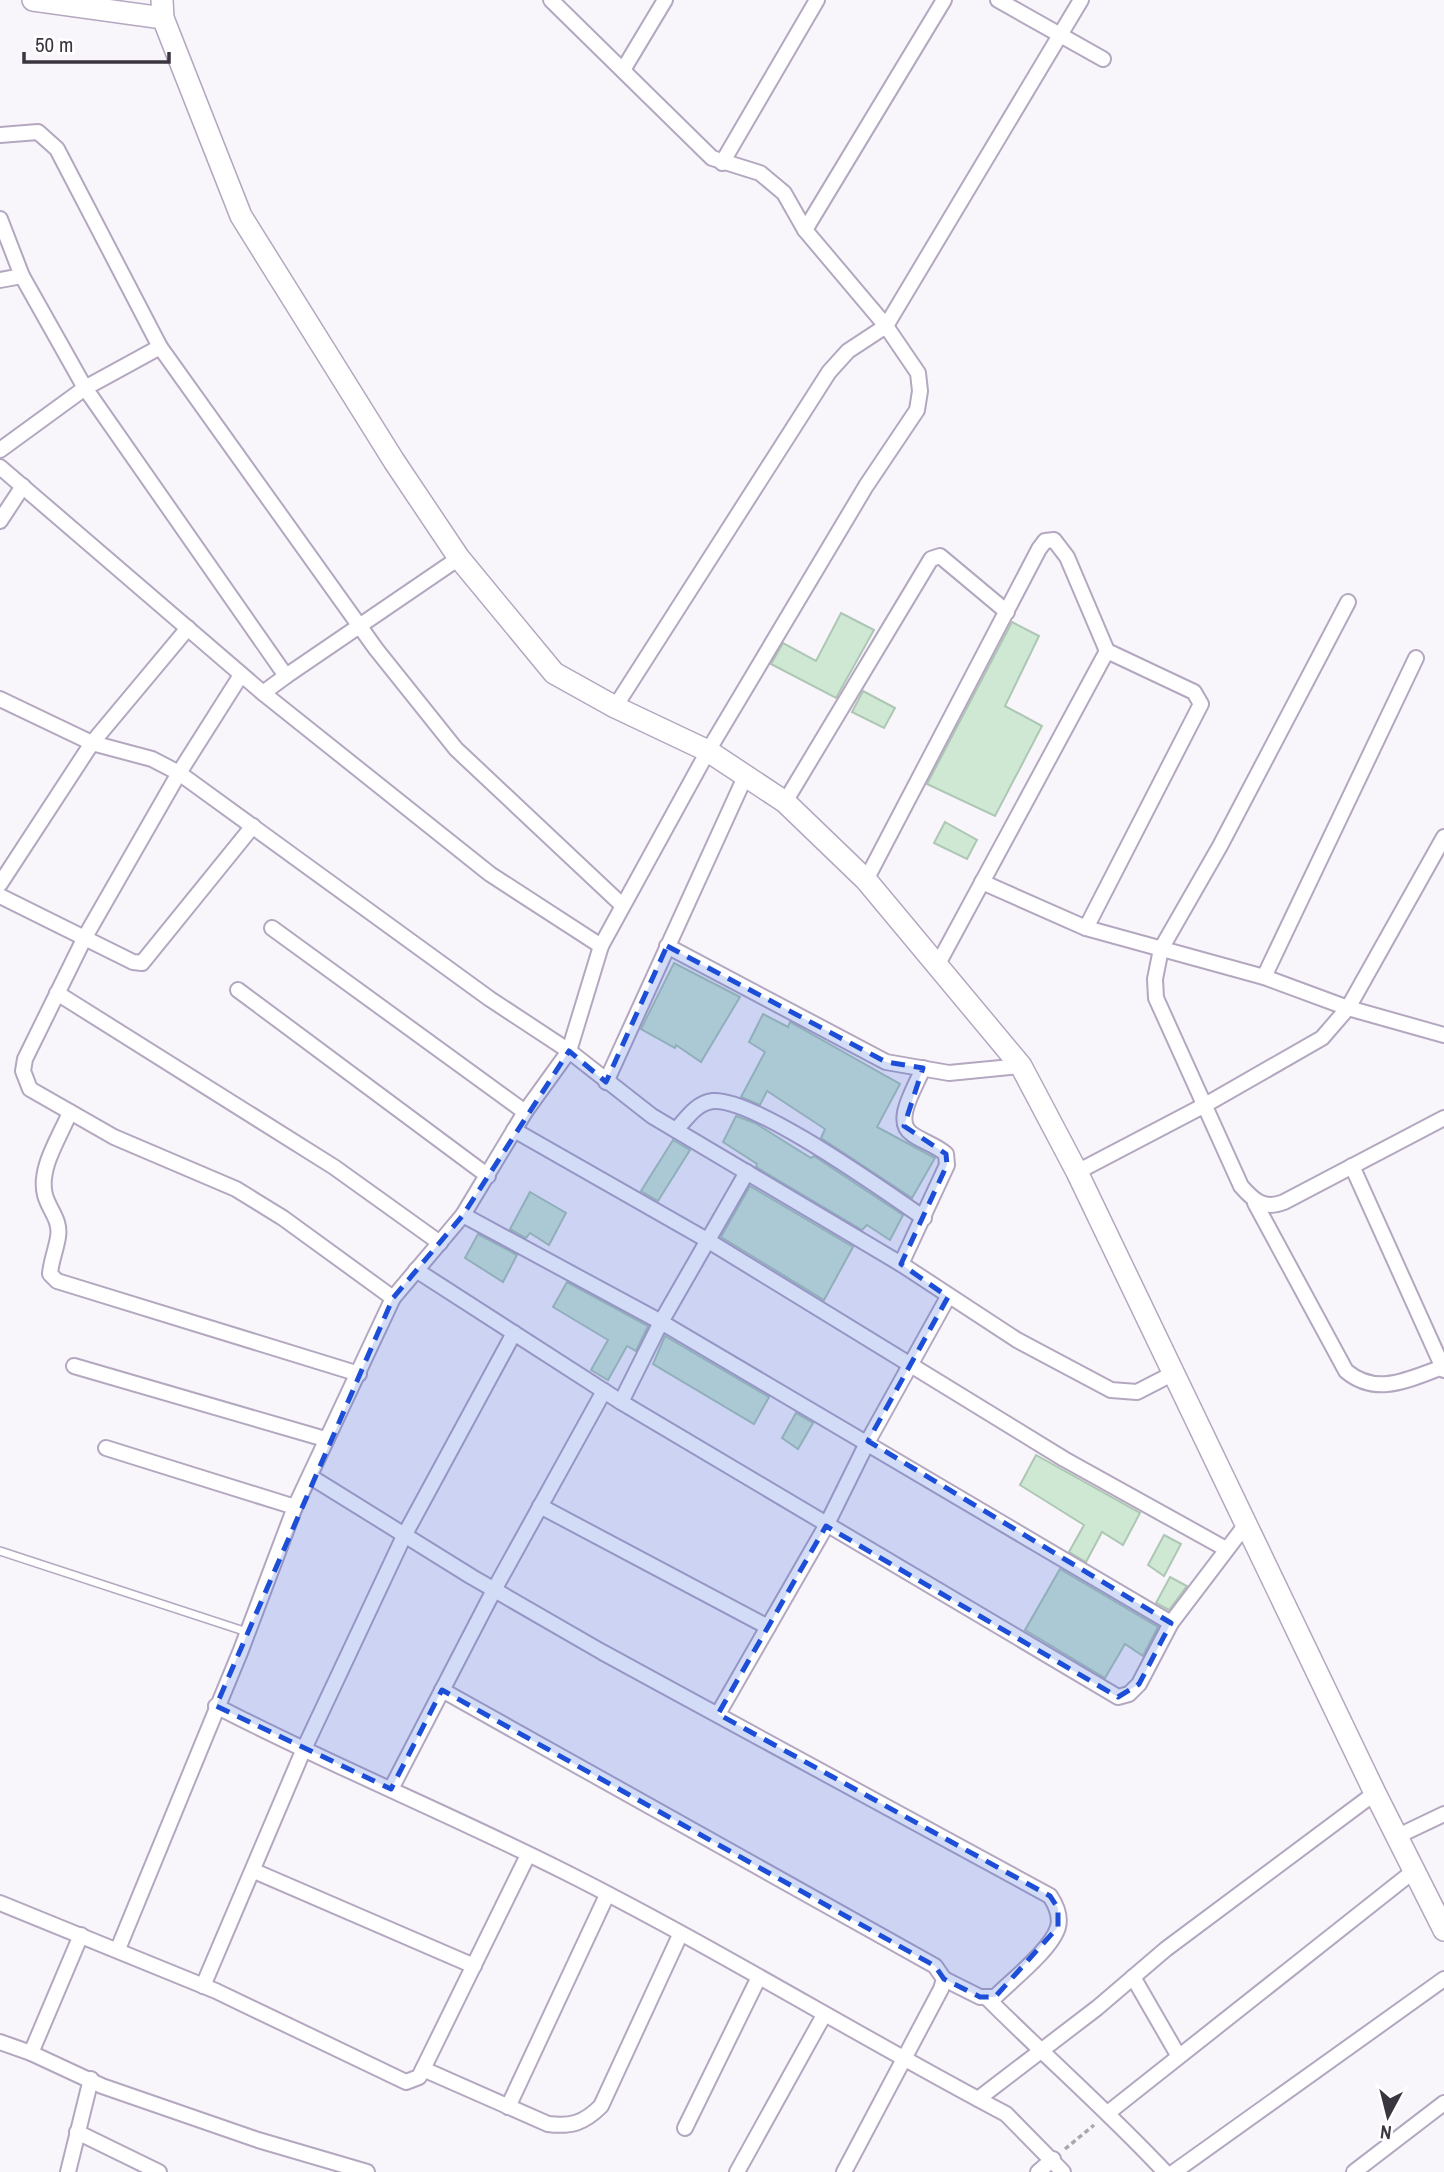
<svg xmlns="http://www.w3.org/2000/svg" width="1444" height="2172" font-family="'Archivo Narrow',sans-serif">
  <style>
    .building { fill: #cee8d4; stroke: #aec7b4; stroke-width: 2 }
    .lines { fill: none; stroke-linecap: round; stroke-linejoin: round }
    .lane-casing { stroke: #b4a7c0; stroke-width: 10 }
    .street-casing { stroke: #b4a7c0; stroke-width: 18 }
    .secondary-casing { stroke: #b4a7c0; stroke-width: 24 }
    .path { stroke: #aba7ae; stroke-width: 3.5; stroke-dasharray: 5 3.5; stroke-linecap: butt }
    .lane { stroke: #fff; stroke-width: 7 }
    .street { stroke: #fff; stroke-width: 14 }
    .secondary { stroke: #fff; stroke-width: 21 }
    .marked { fill: #1d4ed8; fill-opacity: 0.2; stroke: #1d4ed8; stroke-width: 5; stroke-dasharray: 14 9; stroke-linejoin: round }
  </style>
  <rect width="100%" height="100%" fill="#f9f6fb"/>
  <g class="building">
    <path d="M841,613L874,630L836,698L771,664L783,643L816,661Z"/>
    <path d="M1012,622L1039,636L1005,706L1042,726L995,816L927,784Z"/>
    <path d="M863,691L895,708L884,728L852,712Z"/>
    <path d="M945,822L977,840L967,859L934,843Z"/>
    <path d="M674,963L740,997L701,1062L676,1045L675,1048L641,1029Z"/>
    <path d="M763,1014L788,1027L790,1022L900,1084L877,1127L935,1158L912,1198L821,1138L825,1129L767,1091L760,1105L741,1097L765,1052L749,1042Z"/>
    <path d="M736,1116L755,1123L811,1158L814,1156L903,1215L890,1240L867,1225L862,1230L756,1167L757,1164L723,1142Z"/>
    <path d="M673,1140L690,1150L658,1201L641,1191Z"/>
    <path d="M750,1186L853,1247L824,1300L721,1237Z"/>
    <path d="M530,1192L566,1213L549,1245L530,1233L526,1238L510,1229Z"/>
    <path d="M478,1234L517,1255L503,1282L465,1258Z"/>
    <path d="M567,1282L648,1326L636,1351L627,1346L608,1380L591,1370L608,1340L553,1307Z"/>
    <path d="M665,1336L769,1397L754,1424L653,1364Z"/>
    <path d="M796,1413L813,1423L798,1449L782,1438Z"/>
    <path d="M1036,1455L1140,1513L1123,1545L1102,1532L1086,1562L1069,1552L1084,1525L1020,1485Z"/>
    <path d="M1164,1535L1181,1544L1164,1576L1148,1565Z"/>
    <path d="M1060,1569L1158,1627L1143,1656L1125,1644L1105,1678L1025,1630Z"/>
    <path d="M1170,1577L1187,1586L1169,1610L1156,1603Z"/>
  </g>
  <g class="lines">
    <defs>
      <path id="lane" d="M0,1551L247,1632"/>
      <g id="street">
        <path d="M998,0L1103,59"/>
        <path d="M623,70L665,0"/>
        <path d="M0,135L38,132L57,149L160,347L85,388L0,450"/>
        <path d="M722,163L817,0"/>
        <path d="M0,219L22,276L0,280"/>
        <path d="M805,230L944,0"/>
        <path d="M22,276L85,388L286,676L459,558"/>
        <path d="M160,347L376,649L456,749L622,905"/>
        <path d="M0,467L263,693L286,676"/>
        <path d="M0,521L23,486"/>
        <path d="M1348,602L1220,846L1161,949L1155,979L1156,998L1241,1186C1254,1201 1264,1210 1284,1202L1444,1118"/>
        <path d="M241,675L179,773L85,937L25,1059L23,1071L30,1089L114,1137L236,1189L283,1218L393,1298"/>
        <path d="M263,693L490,874L601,946L708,751L866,486L917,410L920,391L918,373L886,326L805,230L784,193L760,173L712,158L551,0"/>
        <path d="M0,699L92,743L152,759L179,773L490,999L569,1051L652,1116L901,1264L1017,1340L1111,1390L1137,1392L1174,1373"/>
        <path d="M615,707L829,372L848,351L886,326L1081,0"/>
        <path d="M785,802L931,559L940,556L1007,612"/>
        <path d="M866,880L1039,549L1045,541L1054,540L1067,557L1107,651L1194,692L1201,704L1086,928"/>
        <path d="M982,882L1086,928L1264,977L1348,1008L1444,1035"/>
        <path d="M0,884L92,743L188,628"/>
        <path d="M0,896L133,962L142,963L253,826"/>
        <path d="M272,928L525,1112"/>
        <path d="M667,946L886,1062L949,1073L1021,1066"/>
        <path d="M938,964L1107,651"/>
        <path d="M1264,977L1416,658"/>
        <path d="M238,990L488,1176"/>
        <path d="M57,993L334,1167L440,1243"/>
        <path d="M606,1082L745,777"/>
        <path d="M70,1112C60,1137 38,1168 45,1195C49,1210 61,1220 58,1237C56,1250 51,1261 50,1274L57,1281L359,1374"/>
        <path d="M514,1130L707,1240L1064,1459L1226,1549"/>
        <path d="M676,1130C687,1118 696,1103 713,1101C755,1098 884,1191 924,1218"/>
        <path d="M1352,1166L1444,1370"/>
        <path d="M1077,1172L1205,1105L1322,1038L1348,1008L1444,837"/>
        <path d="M1255,1203L1346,1371C1377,1397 1409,1379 1443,1367"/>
        <path d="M463,1215L661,1322L1171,1623"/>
        <path d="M901,1264L947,1165L946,1154C936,1145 923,1142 912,1134C892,1121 917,1085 923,1068"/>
        <path d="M416,1270L621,1402L1118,1697L1129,1694L1139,1684L1171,1623L1247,1523"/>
        <path d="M74,1366L325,1439"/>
        <path d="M621,1402L661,1322L747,1172"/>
        <path d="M106,1448L295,1507"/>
        <path d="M311,1477L472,1577L602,1652L1050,1896C1056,1905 1061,1915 1058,1927C1052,1949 1011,1981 995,1997H980L944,1979"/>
        <path d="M540,1506L768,1627"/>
        <path d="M442,1690L935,1966L944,1979L941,1989L844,2172"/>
        <path d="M216,1706C330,1765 450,1814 565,1872C714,1947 858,2036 1006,2114L1063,2172"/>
        <path d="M718,1714L826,1526L868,1441L948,1297"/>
        <path d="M391,1789L494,1590L604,1391"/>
        <path d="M1398,1836L1444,1814"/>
        <path d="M254,1871L474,1966"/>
        <path d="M0,1903L216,1991L406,2082L419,2077L423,2069L528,1855"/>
        <path d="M118,1949L241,1650L295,1507L393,1298L463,1215L525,1112L569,1051L601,946"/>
        <path d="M1133,1977L1178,2055"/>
        <path d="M203,1986L303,1751L404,1536L514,1333"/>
        <path d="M987,1998C1046,2057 1108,2111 1165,2172"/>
        <path d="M0,2042L31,2053L81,1935"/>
        <path d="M31,2053L102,2086L258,2140L367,2172"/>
        <path d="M423,2069L548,2124C571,2127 584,2123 601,2106L680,1935"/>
        <path d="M978,2099L1097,2008L1166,1949L1375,1793"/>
        <path d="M508,2107L607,1895"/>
        <path d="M1109,2112L1415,1870"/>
        <path d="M685,2128L758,1979"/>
        <path d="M77,2132L159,2172"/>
        <path d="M68,2172L91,2079"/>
        <path d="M737,2172L824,2015"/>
        <path d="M1038,2172L1053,2159"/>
        <path d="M1174,2172L1444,1979"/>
        <path d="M1354,2172L1444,2103"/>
      </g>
      <g id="secondary">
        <path d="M33,0L163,18"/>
        <path d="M162,0L163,18L241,216L394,461L459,558L554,673L615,707L708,751L785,802L866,880L1021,1066L1077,1172L1375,1793L1444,1930"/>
      </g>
    </defs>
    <use href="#lane" class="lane-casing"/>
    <use href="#street" class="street-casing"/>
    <use href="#secondary" class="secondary-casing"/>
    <path class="path" d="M1065,2149L1094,2125"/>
    <use href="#lane" class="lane"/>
    <use href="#street" class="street"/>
    <use href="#secondary" class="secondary"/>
  </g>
  <path class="marked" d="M667,946L886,1062L923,1068L904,1126L946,1154L947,1165L901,1264L948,1297L868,1441L1171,1623L1139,1684L1118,1697L826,1526L718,1714L1050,1896L1058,1908V1927L995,1997H980L944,1979L935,1966L442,1690L391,1789L216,1706L393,1298L463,1215L569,1051L606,1082Z"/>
  <g transform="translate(1388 2116) rotate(187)" stroke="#ffffff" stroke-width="5" paint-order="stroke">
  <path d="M0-5L12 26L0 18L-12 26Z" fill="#3b353f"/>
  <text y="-10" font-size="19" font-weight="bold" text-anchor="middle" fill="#3b353f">N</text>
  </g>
  <path d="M24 52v10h145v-10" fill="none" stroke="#3b353f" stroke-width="3.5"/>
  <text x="35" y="52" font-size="21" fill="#3b353f" stroke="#ffffff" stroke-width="5" paint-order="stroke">50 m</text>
</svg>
